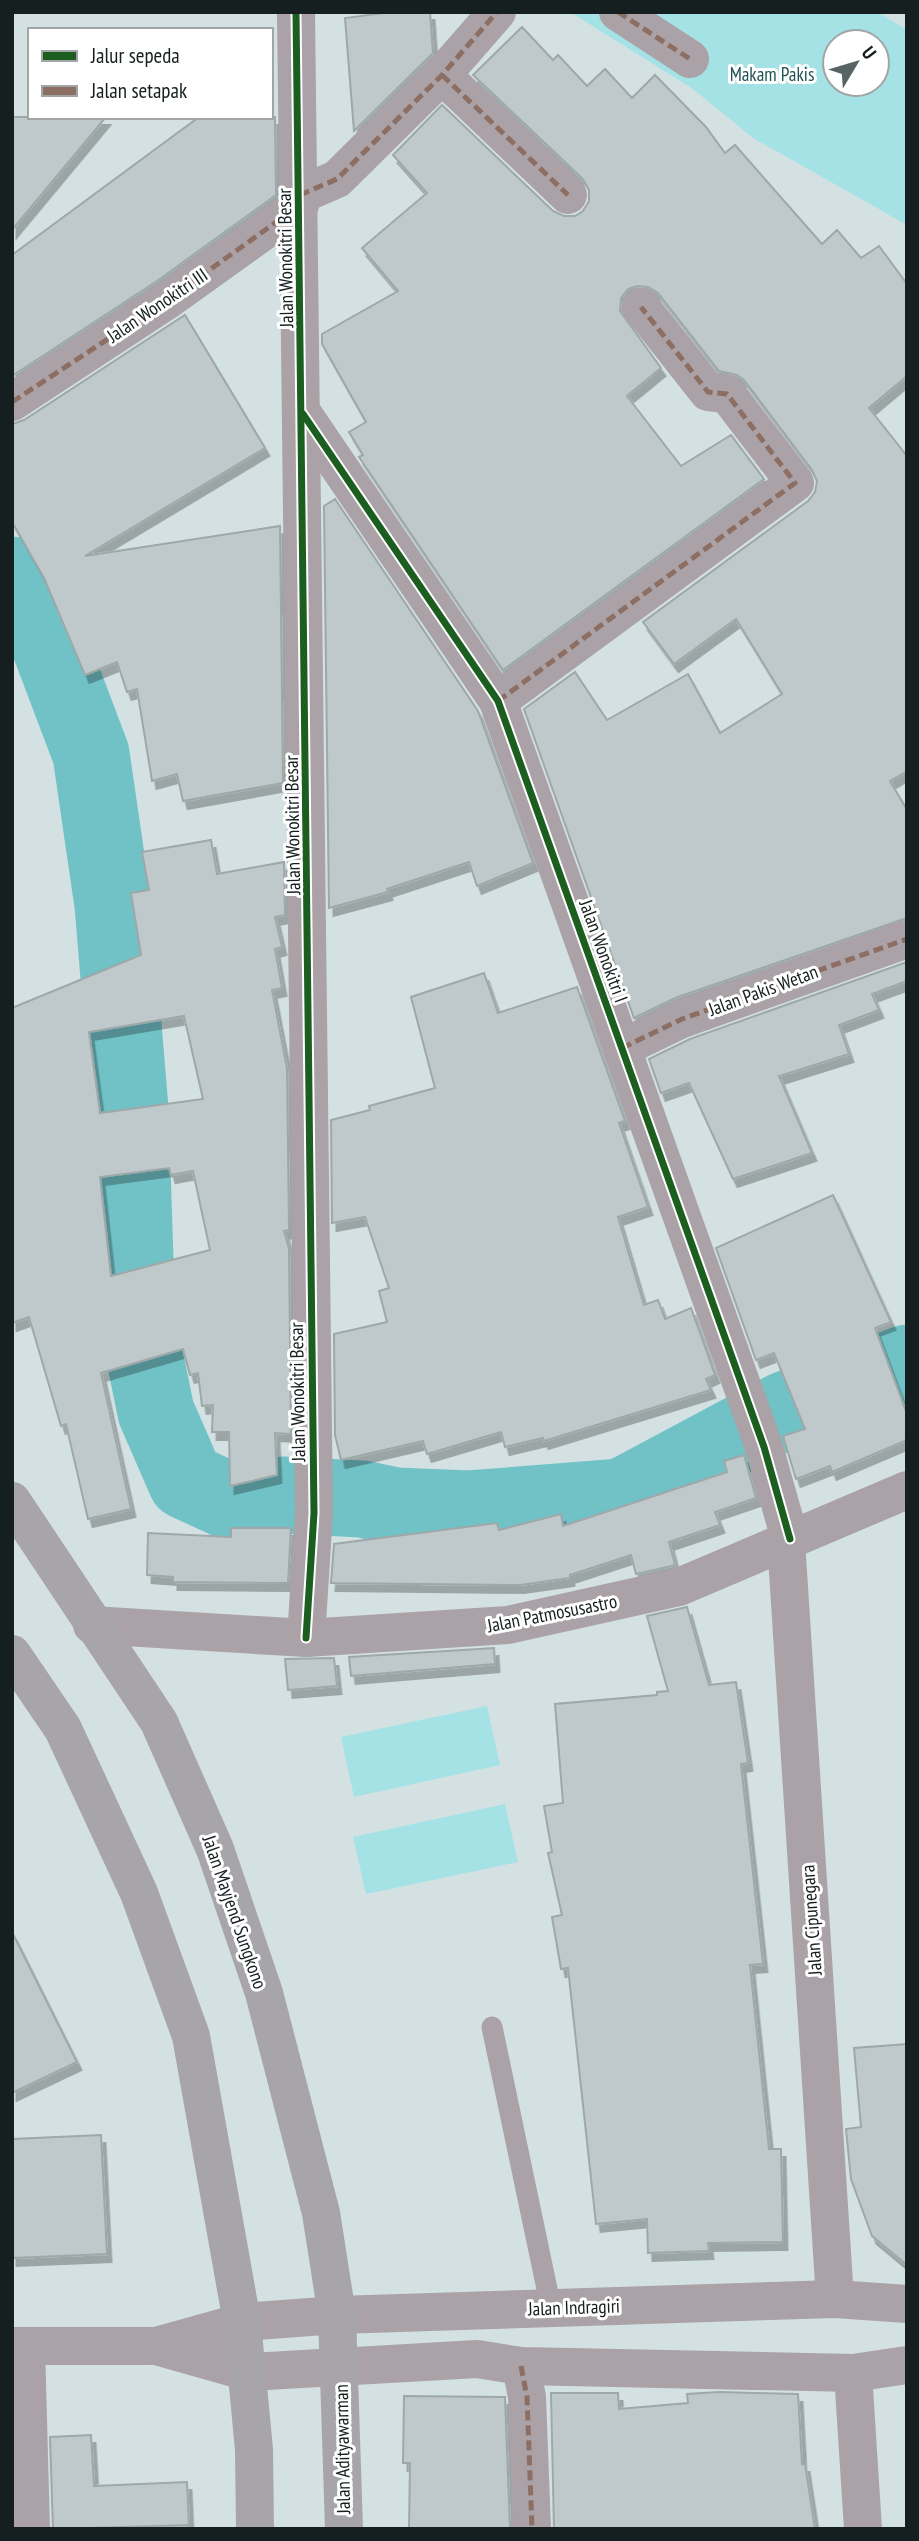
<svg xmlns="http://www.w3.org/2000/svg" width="919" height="2541" font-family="'PT Sans Narrow',sans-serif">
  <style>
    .green { fill: #a5e2e5; fill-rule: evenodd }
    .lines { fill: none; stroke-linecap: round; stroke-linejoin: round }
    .river { stroke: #71c2c7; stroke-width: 77 }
    .building { fill: #bfc9cb; stroke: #9ea8a8; stroke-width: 2; fill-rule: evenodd; filter: url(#shadow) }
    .service { stroke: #aaa2a7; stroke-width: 21 }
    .minor { stroke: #aaa2a7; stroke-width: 38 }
    .tertiary { stroke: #aaa2a7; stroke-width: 38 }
    .primary { stroke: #a8a5aa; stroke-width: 38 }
    .quiet { stroke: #8d6e63; stroke-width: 5; stroke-dasharray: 10 5; stroke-linecap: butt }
    .cycleway-casing { stroke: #fff; stroke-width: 11 }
    .cycleway { stroke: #1b5e20; stroke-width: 7 }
    .labels { text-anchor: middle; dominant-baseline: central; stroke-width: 6; stroke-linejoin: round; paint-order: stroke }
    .park-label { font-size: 19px; fill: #225255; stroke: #fff }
    .street-label { font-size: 19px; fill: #161f1f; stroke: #fff }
  </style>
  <defs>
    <filter id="shadow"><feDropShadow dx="4.5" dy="8" stdDeviation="0" flood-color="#0004"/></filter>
  </defs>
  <rect width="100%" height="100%" fill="#d4e1e2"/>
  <g class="green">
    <path d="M570,12H878L907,30V225L753,138L693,89ZM835,42H877V84H835Z"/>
    <path d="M487,1706L500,1765L354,1797L341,1737Z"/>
    <path d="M505,1804L518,1862L366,1894L353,1837Z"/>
  </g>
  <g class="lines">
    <path class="river" d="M12,575L49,643L91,754L113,905L130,1109L137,1319L156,1412L186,1481L234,1503L283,1495L362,1499L395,1506L469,1509L622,1497L785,1410L907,1363"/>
  </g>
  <g class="building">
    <path d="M391,12H430L433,53L354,131L345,18Z"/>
    <path d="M522,27L553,60L558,55L587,86L605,69L632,98L655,75L706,127L725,153L735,145L822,244L837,230L861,258L879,246L907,284V376L869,408L907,456V771L890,781L907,810V918L675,998L634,1018L524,709L575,672L607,720L688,674L720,733L782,694L736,619L674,664L643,622L808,501L815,492L817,481L812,470L744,380L737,375L719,371L658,293L648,287L637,286L628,289L621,298L620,311L661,368L627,396L681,466L731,435L764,479L503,670L359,457L363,455L349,432L366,422L322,344V334L398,291L362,248L427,193L393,155L442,105L553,211L564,216H575L583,211L589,201V190L583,179L473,75Z"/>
    <path d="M12,117H106L12,230Z"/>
    <path d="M199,117H275L276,195L157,281L12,376V255Z"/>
    <path d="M185,315L265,448L85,556L280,526L283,783L183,801L177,774L152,781L137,689L127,692L117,662L85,675L44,578L12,522V424L24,420Z"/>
    <path d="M335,499L478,711L533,863L477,886L469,862L387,889L388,892L329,908L324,506Z"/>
    <path d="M211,840L217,874L284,862L285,915L275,917L282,947L275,949L282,988L272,990L287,1068L289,1230L284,1231L289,1249L291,1434L275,1433L277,1475L230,1486L229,1432H212L213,1405L202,1406L198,1373L190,1375L183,1349L101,1373L131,1509L88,1519L66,1424L61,1426L29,1317L12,1323V1008L141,955L131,893L149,890L142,852ZM184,1016L203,1099L100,1113L89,1032ZM169,1168L171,1175L193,1171L210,1250L111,1276L100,1177Z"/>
    <path d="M907,962V981L872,994L879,1010L839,1025L849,1054L779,1076L812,1153L733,1179L689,1083L661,1093L649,1059L690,1039Z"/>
    <path d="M484,973L498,1013L577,987L625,1121L619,1123L648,1207L618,1217L644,1305L658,1300L665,1319L691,1308L715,1375L706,1379L711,1390L544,1441L543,1438L505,1447L501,1432L427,1454L423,1441L341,1460L335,1435L334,1334L387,1322L379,1291L389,1288L365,1217L332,1223L331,1120L370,1110L369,1106L435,1088L411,997Z"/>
    <path d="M833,1195L891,1322L875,1328L907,1414V1440L832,1472L830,1466L796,1479L783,1436L805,1429L774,1353L756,1360L716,1248Z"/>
    <path d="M744,1455L756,1498L715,1512L720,1525L669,1542L675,1565L672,1566L636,1574L631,1555L570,1575V1578L520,1585L331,1583L334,1544L497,1523L499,1530L561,1514L563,1526L727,1472L724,1461Z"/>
    <path d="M231,1528H291L288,1583L173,1582V1577L147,1575L148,1533L231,1537Z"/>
    <path d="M687,1607L709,1685L736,1682L748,1763L741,1764L763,1964L750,1965L769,2149H781L783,2242L708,2243L709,2251L648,2253L647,2219L596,2224L568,1968L561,1969L552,1917L562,1915L548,1853L552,1852L544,1806L563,1803L555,1704L657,1695V1692L668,1691L647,1616Z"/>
    <path d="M494,1648L495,1664L351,1676L349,1657Z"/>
    <path d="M334,1658L337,1686L288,1690L285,1659Z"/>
    <path d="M12,1932L77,2062L12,2093Z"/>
    <path d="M907,2044V2265L872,2236L851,2179L846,2129L861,2127L854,2048Z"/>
    <path d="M101,2135L107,2254L12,2258V2139Z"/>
    <path d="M720,2392L798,2394L802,2464H805L815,2529H554L551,2393H618L619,2409L688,2403L687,2394Z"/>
    <path d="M404,2396L505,2397L510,2529H409L410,2463H403Z"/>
    <path d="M91,2435L94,2486L187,2482L189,2525L53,2529L50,2437Z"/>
  </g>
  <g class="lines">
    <path class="service" d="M492,2027L551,2308"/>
    <g class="minor">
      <path d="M296,12L314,1513L306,1638"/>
      <path d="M618,12L690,59"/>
      <path d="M442,75L568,195"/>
      <path d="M300,195L337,179L442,75L497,12"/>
      <path d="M12,402L169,299L300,205"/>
      <path d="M303,414L498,701L764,1447L790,1539"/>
      <path d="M498,701L795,483L727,394L708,392L641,307"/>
      <path d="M622,1048L682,1019L907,939"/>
      <path d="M786,1541L835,2299"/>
      <path d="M92,1625L306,1638L508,1625L679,1587L907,1490"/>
      <path d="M12,2346H156L242,2322"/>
      <path d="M26,2346L31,2529"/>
      <path d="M156,2346L248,2372"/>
      <path d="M521,2366L527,2397L532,2529"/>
      <path d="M853,2373L863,2529"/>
    </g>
    <g class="tertiary">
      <path d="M242,2322L337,2315L835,2299L907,2304"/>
      <path d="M248,2372L477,2359L521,2366L853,2373L907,2365"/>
    </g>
    <g class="primary">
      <path d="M12,1501L159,1722L215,1849L264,1993L321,2213L337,2315L344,2529"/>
      <path d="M12,1654L63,1729L139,1893L191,2036L242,2322L254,2450L255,2529"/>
    </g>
    <g class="quiet">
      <path d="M618,12L690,59"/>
      <path d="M442,75L568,195"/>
      <path d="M300,195L337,179L442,75L497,12"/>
      <path d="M12,402L169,299L300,205"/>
      <path d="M498,701L795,483L727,394L708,392L641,307"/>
      <path d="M622,1048L682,1019L907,939"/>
      <path d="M521,2366L527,2397L532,2529"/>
    </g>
    <defs>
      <g id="cycleway">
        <path d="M296,12L314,1513L306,1638"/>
        <path d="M303,414L498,701L764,1447L790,1539"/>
      </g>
    </defs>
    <use href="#cycleway" class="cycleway-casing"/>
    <use href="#cycleway" class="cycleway"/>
  </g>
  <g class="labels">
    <g class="park-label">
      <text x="772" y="74">Makam Pakis</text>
    </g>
    <g class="street-label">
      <text transform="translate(285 258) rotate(-91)">Jalan Wonokitri Besar</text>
      <text transform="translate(157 305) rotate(-34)">Jalan Wonokitri III</text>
      <text transform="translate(292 825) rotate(-91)">Jalan Wonokitri Besar</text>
      <text transform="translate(604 951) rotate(70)">Jalan Wonokitri I</text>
      <text transform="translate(763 990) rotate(-20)">Jalan Pakis Wetan</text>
      <text transform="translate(297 1392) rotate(-91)">Jalan Wonokitri Besar</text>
      <text transform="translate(552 1613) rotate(-11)">Jalan Patmosusastro</text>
      <text transform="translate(235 1912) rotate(71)">Jalan Mayjend Sungkono</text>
      <text transform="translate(811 1920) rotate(-94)">Jalan Cipunegara</text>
      <text transform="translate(574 2307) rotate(-2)">Jalan Indragiri</text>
      <text transform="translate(342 2449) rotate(-91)">Jalan Adityawarman</text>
    </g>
  </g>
  <rect width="919" height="2541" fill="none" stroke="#161f1f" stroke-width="28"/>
  <rect x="28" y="28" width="245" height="91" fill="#ffffff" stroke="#a2a5a5" stroke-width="2"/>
  <rect x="42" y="51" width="35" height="10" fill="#1b5e20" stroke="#a2a5a5" stroke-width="2"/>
  <text x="91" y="63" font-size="21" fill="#161f1f">Jalur sepeda</text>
  <rect x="42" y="86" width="35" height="10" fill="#8d6e63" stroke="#a2a5a5" stroke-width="2"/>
  <text x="91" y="98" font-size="21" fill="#161f1f">Jalan setapak</text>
  <g transform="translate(856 63) rotate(52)"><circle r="33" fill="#ffffff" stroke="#a2a5a5" stroke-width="2"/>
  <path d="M0-5L12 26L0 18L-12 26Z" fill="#586363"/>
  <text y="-10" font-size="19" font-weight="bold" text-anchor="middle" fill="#161f1f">U</text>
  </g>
</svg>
